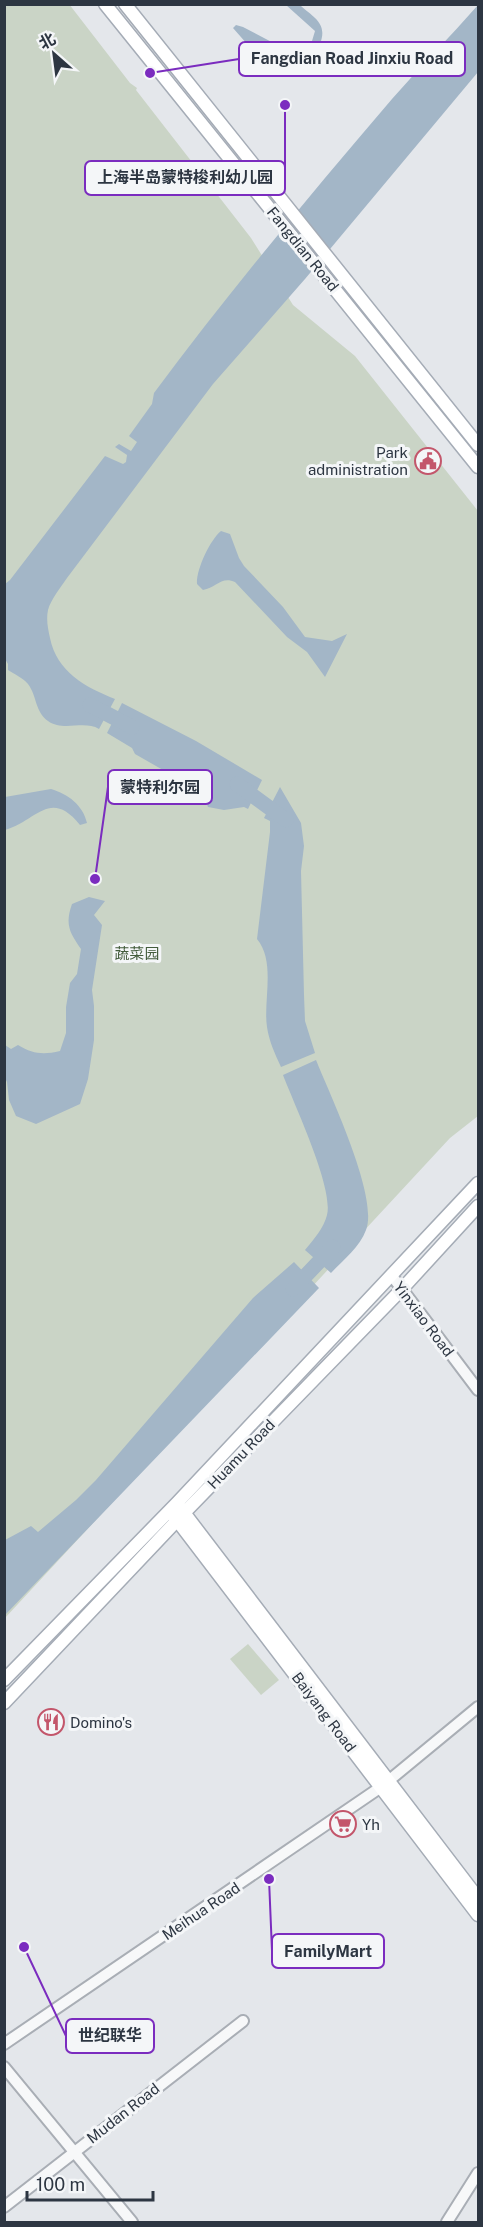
<svg xmlns="http://www.w3.org/2000/svg" width="483" height="2227" font-family="'Public Sans','Noto Sans SC',sans-serif">
  <style>
    .green { fill: #cad4c6 }
    .water { fill: #a3b6c7 }
    .lines { fill: none; stroke-linecap: round; stroke-linejoin: round }
    .river { stroke: #a3b6c7; stroke-width: 15 }
    .minor-casing { stroke: #a9aeb5; stroke-width: 14 }
    .major-casing { stroke: #a5acb6; stroke-width: 15 }
    .minor { stroke: #f7f8f9; stroke-width: 10 }
    .major { stroke: #fff; stroke-width: 12 }
    .labels { text-anchor: middle; dominant-baseline: central; stroke-width: 6; stroke-linejoin: round; paint-order: stroke }
    .street-label { font-size: 15px; fill: #2d3642; stroke: #f4f6f8 }
    .poi-label { font-size: 15px; fill: #2d3642; stroke: #f4f6f8; text-anchor: start }
    .park-label { font-size: 15px; fill: #435c3c; stroke: #f4f6f8 }
    .leader { fill: none; stroke: #7b2cbf; stroke-width: 2 }
    .callout-dot { fill: #7b2cbf; stroke: #f4f6f8; stroke-width: 2 }
    .callout { fill: #f4f6f8; stroke: #7b2cbf; stroke-width: 2 }
    .callout-label { font-size: 16px; text-anchor: middle; font-weight: bold; fill: #2d3642 }
  </style>
  <rect width="100%" height="100%" fill="#e4e7eb"/>
  <g class="green">
    <path d="M69,4L130,83L137,88L136,90L251,238L293,305L355,356L478,511V1116L450,1138L5,1618L4,5Z"/>
    <path d="M248,1644L279,1680L261,1695L230,1659Z"/>
  </g>
  <g class="water">
    <path d="M286,5H300C314,18 328,23 320,44L278,57L255,53L233,28L236,25L243,27L283,48L312,41L315,31Z"/>
    <path d="M478,5V72L305,279L213,384L67,578C61,587 51,599 48,610C46,620 48,629 50,638C57,672 85,687 115,699L99,729C84,720 63,732 48,721C35,712 37,696 28,684C23,678 14,674 8,670V664L5,659V584L10,580L105,456L123,464L126,462L127,455L115,447L119,444L131,451L137,442L129,436L152,404L154,393C229,292 310,195 392,99C420,67 450,37 478,5Z"/>
    <path d="M221,531L230,534L239,558L244,566L283,607L305,637L332,641L347,634L325,677L307,652L287,637L235,582C221,576 216,588 203,590L197,584C196,570 210,540 221,531Z"/>
    <path d="M122,703L196,741L262,780L248,809L244,807L224,810L208,807L204,796L185,778H177L135,754L132,748L107,733Z"/>
    <path d="M280,787L301,823L304,846L301,871L304,995L305,1021L315,1053L281,1067C275,1054 269,1041 267,1027C263,1000 276,962 257,939L270,832V821L264,818Z"/>
    <path d="M51,789C68,794 83,805 87,823L80,825C50,788 37,821 5,830V797Z"/>
    <path d="M89,897L105,901L94,915L102,925L92,990L94,1006V1040L88,1079L80,1104L36,1124L16,1116L9,1100L7,1082L5,1078V1045L11,1049L18,1045C33,1054 43,1055 60,1051L66,1033V1007L70,983L77,974L81,949C69,932 65,924 72,904Z"/>
    <path d="M316,1060C330,1095 379,1197 366,1230C360,1247 343,1260 331,1273L305,1250C313,1240 324,1228 327,1215C334,1188 294,1104 283,1075Z"/>
    <path d="M294,1262L319,1288L5,1615V1540L31,1526L38,1532L76,1500L96,1480L253,1298Z"/>
  </g>
  <g class="lines">
    <g class="river">
      <path d="M90,705L132,727"/>
      <path d="M237,784L286,820"/>
      <path d="M293,1289L333,1247"/>
    </g>
    <defs>
      <g id="minor">
        <path d="M392,1276L478,1390"/>
        <path d="M4,2044L381,1787L478,1707"/>
        <path d="M4,2067L132,2222"/>
        <path d="M4,2207L243,2021"/>
        <path d="M447,2222L478,2173"/>
      </g>
      <g id="major">
        <path d="M105,4L478,467"/>
        <path d="M125,4L478,445"/>
        <path d="M179,1506L478,1898"/>
        <path d="M173,1515L478,1915"/>
        <path d="M4,1680L177,1503L478,1183"/>
        <path d="M4,1703L184,1513L402,1289L478,1206"/>
      </g>
    </defs>
    <use href="#minor" class="minor-casing"/>
    <use href="#major" class="major-casing"/>
    <use href="#minor" class="minor"/>
    <use href="#major" class="major"/>
  </g>
  <defs>
    <symbol id="civic-ring" viewBox="-11 -11 22 22"><circle r="9.5" fill="#f4f6f8" stroke="#c3566b" stroke-width="1.5"/><path d="M-.6-6.5H3V-4.5H.6V-3L4-1V1h2V6H-6V1h2V-1L-.6-3ZM-1.2 2.5V6h2.4V2.5Z" fill="#c3566b"/></symbol>
    <symbol id="restaurant-ring" viewBox="-11 -11 22 22"><circle r="9.5" fill="#f4f6f8" stroke="#c3566b" stroke-width="1.5"/><path d="M-5-6h1v4h1v-4h1v4h1v-4h1v5L-1.5 .5V6h-2V.5L-5-1ZM5-6V6H3V1.5H1.5Q1.5-4 5-6Z" fill="#c3566b"/></symbol>
    <symbol id="supermarket-ring" viewBox="-11 -11 22 22"><circle r="9.5" fill="#f4f6f8" stroke="#c3566b" stroke-width="1.5"/><path d="M-6-5.5h2.5l.6 2H6L4.5 2H-2.5L-4.4-4H-6ZM-1.5 3.2a1.3 1.3 0 1 0 .1 0ZM3 3.2a1.3 1.3 0 1 0 .1 0Z" fill="#c3566b"/></symbol>
  </defs>
  <g fill-rule="evenodd">
    <use href="#civic-ring" x="413" y="446" width="30" height="30"/>
    <use href="#restaurant-ring" x="36" y="1707" width="30" height="30"/>
    <use href="#supermarket-ring" x="328" y="1809" width="30" height="30"/>
  </g>
  <g class="labels">
    <g class="street-label">
      <text transform="translate(303 249) rotate(51)">Fangdian Road</text>
      <text transform="translate(424 1319) rotate(53)">Yinxiao Road</text>
      <text transform="translate(241 1454) rotate(-46)">Huamu Road</text>
      <text transform="translate(324 1712) rotate(53)">Baiyang Road</text>
      <text transform="translate(201 1911) rotate(-34)">Meihua Road</text>
      <text transform="translate(123 2113) rotate(-38)">Mudan Road</text>
    </g>
    <g class="poi-label">
      <text x="408" y="452" text-anchor="end">Park<tspan x="408" dy="17">administration</tspan></text>
      <text x="70" y="1722">Domino's</text>
      <text x="362" y="1824">Yh</text>
    </g>
    <g class="park-label">
      <text x="137" y="953">蔬菜园</text>
    </g>
  </g>
  <path class="leader" d="M150 73L239 59M285 105L285 178M95 879L108 787M269 1879L272 1951M24 1947L66 2036"/>
  <g class="callout-dot">
    <circle cx="150" cy="73" r="6"/>
    <circle cx="285" cy="105" r="6"/>
    <circle cx="95" cy="879" r="6"/>
    <circle cx="269" cy="1879" r="6"/>
    <circle cx="24" cy="1947" r="6"/>
  </g>
  <g class="callout">
    <rect x="239" y="42" width="226" height="34" rx="6"/>
    <rect x="85" y="161" width="200" height="34" rx="6"/>
    <rect x="108" y="770" width="104" height="34" rx="6"/>
    <rect x="272" y="1934" width="112" height="34" rx="6"/>
    <rect x="66" y="2019" width="88" height="34" rx="6"/>
  </g>
  <g class="callout-label">
    <text x="352" y="64">Fangdian Road Jinxiu Road</text>
    <text x="185" y="183">上海半岛蒙特梭利幼儿园</text>
    <text x="160" y="793">蒙特利尔园</text>
    <text x="328" y="1957">FamilyMart</text>
    <text x="110" y="2041">世纪联华</text>
  </g>
  <rect width="483" height="2227" fill="none" stroke="#2d3642" stroke-width="12"/>
  <g transform="translate(54 54) rotate(332)" stroke="#f4f6f8" stroke-width="4.5" paint-order="stroke">
  <path d="M0-4.5L10 22L0 15L-10 22Z" fill="#2d3642"/>
  <text y="-9" font-size="16" font-weight="bold" text-anchor="middle" fill="#2d3642">北</text>
  </g>
  <path d="M27 2191v9h126v-9" fill="none" stroke="#2d3642" stroke-width="3"/>
  <text x="36" y="2191" font-size="18" fill="#2d3642" stroke="#f4f6f8" stroke-width="4.5" paint-order="stroke">100 m</text>
</svg>
